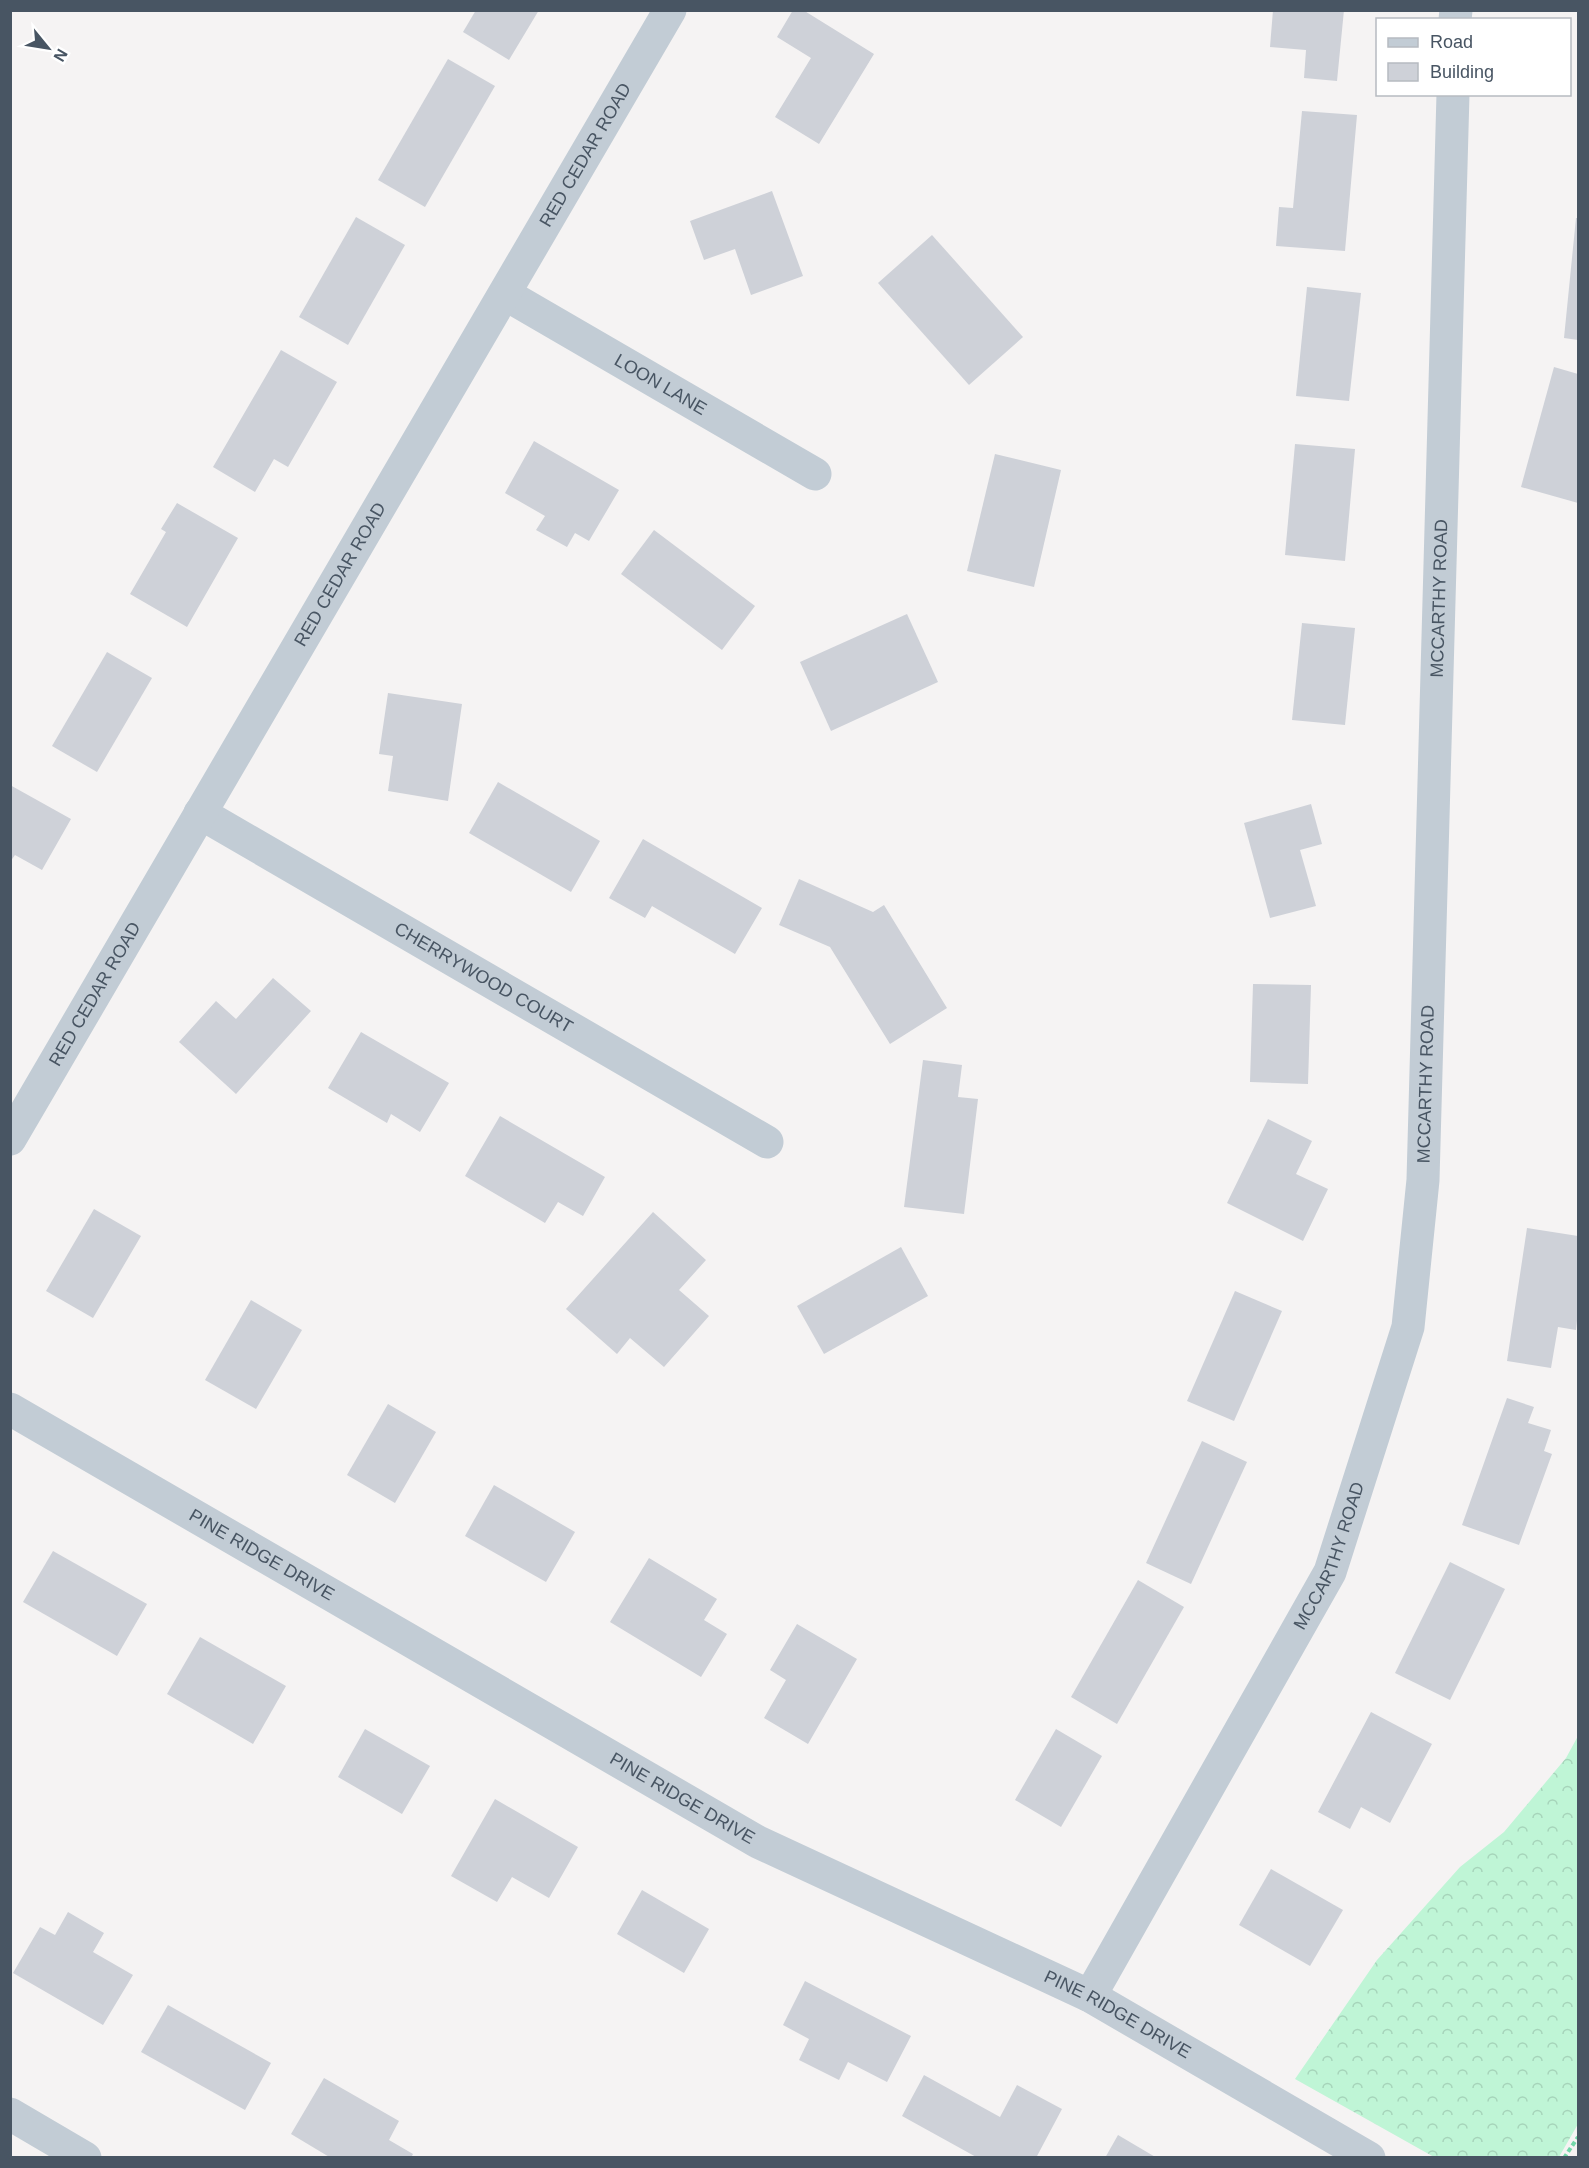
<svg xmlns="http://www.w3.org/2000/svg" width="1589" height="2168" font-family="Helvetica,sans-serif">
  <style>
    .forest { fill: url(#forest-crowns) }
    .building { fill: #ced1d8 }
    .lines { fill: none; stroke-linecap: round; stroke-linejoin: round }
    .path { stroke: #73d7a9; stroke-width: 4; stroke-dasharray: 4.5 3; stroke-linecap: butt }
    .street { stroke: #c2ccd5; stroke-width: 33 }
    .labels { text-anchor: middle; dominant-baseline: central; stroke-width: 4.5; stroke-linejoin: round; paint-order: stroke }
    .street-label { font-size: 18px; fill: #485563; stroke: #fff }
  </style>
  <defs>
    <pattern id="forest-crowns" width="20" height="18" patternUnits="userSpaceOnUse" patternTransform="scale(1.5)"><rect width="20" height="18" fill="#bff5d6"/><path d="M2 6a3 3 0 1 1 6 0M12 15a3 3 0 1 1 6 0" fill="none" stroke="#a6d4ba"/></pattern>
  </defs>
  <rect width="100%" height="100%" fill="#f5f3f3"/>
  <path class="forest" d="M1578,1736V2124L1559,2157H1434L1295,2079L1377,1960L1460,1867L1504,1832L1566,1758Z"/>
  <g class="building">
    <path d="M476,10H539L509,60L463,32Z"/>
    <path d="M793,10H803L874,54L819,144L775,117L811,58L777,37Z"/>
    <path d="M1273,10H1344L1337,81L1304,78L1306,50L1270,47Z"/>
    <path d="M448,59L495,86L425,207L378,180Z"/>
    <path d="M1302,111L1357,115L1345,251L1276,246L1279,207L1293,208Z"/>
    <path d="M772,191L803,276L751,295L735,249L704,260L690,221Z"/>
    <path d="M356,217L405,245L348,345L299,317Z"/>
    <path d="M1576,218H1578V340L1564,338Z"/>
    <path d="M932,235L1023,337L969,385L878,283Z"/>
    <path d="M1307,287L1361,293L1349,401L1296,396Z"/>
    <path d="M281,350L337,382L288,467L274,459L255,492L213,467Z"/>
    <path d="M1554,367L1578,374V503L1521,487Z"/>
    <path d="M534,441L619,490L589,541L575,533L567,547L536,530L545,516L505,493Z"/>
    <path d="M1295,444L1355,449L1345,561L1285,555Z"/>
    <path d="M995,454L1061,470L1034,587L967,571Z"/>
    <path d="M177,503L238,538L187,627L130,594L166,532L161,529Z"/>
    <path d="M654,530L755,606L722,650L621,574Z"/>
    <path d="M907,614L938,682L831,731L800,662Z"/>
    <path d="M1302,623L1355,628L1345,725L1292,720Z"/>
    <path d="M107,652L152,678L97,772L52,746Z"/>
    <path d="M388,693L462,704L448,801L388,791L393,756L379,754Z"/>
    <path d="M498,782L600,841L571,892L469,833Z"/>
    <path d="M10,785L71,819L42,870L15,855L10,862Z"/>
    <path d="M1311,804L1322,844L1300,850L1316,906L1270,918L1244,823Z"/>
    <path d="M643,839L762,908L735,954L652,906L645,918L609,898Z"/>
    <path d="M799,879L873,912L884,905L947,1008L890,1044L830,947L779,925Z"/>
    <path d="M273,978L311,1011L236,1094L179,1042L216,1001L236,1019Z"/>
    <path d="M1253,984L1311,985L1308,1084L1250,1082Z"/>
    <path d="M361,1032L449,1083L420,1132L391,1114L387,1123L328,1088Z"/>
    <path d="M923,1060L962,1065L958,1097L978,1099L964,1214L904,1207Z"/>
    <path d="M500,1116L605,1177L583,1216L558,1202L545,1223L465,1176Z"/>
    <path d="M1268,1119L1312,1141L1296,1174L1328,1189L1303,1241L1227,1203Z"/>
    <path d="M94,1209L141,1236L93,1318L46,1291Z"/>
    <path d="M653,1212L706,1260L679,1290L709,1316L664,1367L630,1338L617,1354L566,1309Z"/>
    <path d="M1527,1228L1578,1236V1311L1576,1330L1558,1327L1551,1368L1507,1361Z"/>
    <path d="M901,1247L928,1296L824,1354L797,1306Z"/>
    <path d="M1235,1291L1282,1311L1234,1421L1187,1401Z"/>
    <path d="M251,1300L302,1330L256,1409L205,1380Z"/>
    <path d="M1507,1398L1534,1407L1528,1423L1551,1430L1544,1451L1552,1454L1519,1545L1462,1525Z"/>
    <path d="M388,1404L436,1432L395,1503L347,1475Z"/>
    <path d="M1202,1441L1247,1462L1191,1584L1146,1563Z"/>
    <path d="M494,1485L575,1532L546,1582L465,1536Z"/>
    <path d="M53,1551L147,1604L117,1656L23,1602Z"/>
    <path d="M649,1558L717,1599L704,1620L727,1634L701,1677L610,1622Z"/>
    <path d="M1450,1562L1505,1589L1450,1700L1395,1673Z"/>
    <path d="M1138,1580L1184,1607L1117,1724L1071,1697Z"/>
    <path d="M797,1624L857,1659L808,1744L764,1718L786,1680L770,1670Z"/>
    <path d="M200,1637L286,1686L253,1744L167,1694Z"/>
    <path d="M1371,1712L1432,1744L1390,1823L1361,1807L1350,1829L1318,1812Z"/>
    <path d="M365,1729L430,1766L402,1814L338,1777Z"/>
    <path d="M1056,1729L1102,1756L1061,1827L1015,1800Z"/>
    <path d="M495,1799L578,1847L549,1898L512,1877L497,1902L451,1876Z"/>
    <path d="M1271,1869L1343,1910L1310,1966L1239,1925Z"/>
    <path d="M642,1890L709,1929L684,1973L617,1934Z"/>
    <path d="M68,1912L104,1933L93,1952L133,1975L103,2025L13,1973L40,1927L55,1935Z"/>
    <path d="M805,1981L911,2036L887,2082L848,2062L839,2080L799,2060L809,2039L783,2025Z"/>
    <path d="M168,2005L271,2063L245,2110L141,2052Z"/>
    <path d="M924,2075L1000,2117L1017,2085L1062,2109L1036,2158H978L902,2116Z"/>
    <path d="M324,2078L399,2121L389,2140L413,2154L411,2158H331L291,2134Z"/>
    <path d="M1118,2135L1157,2158H1105Z"/>
  </g>
  <g class="lines">
    <path class="path" d="M1564,2158L1578,2137"/>
    <g class="street">
      <path d="M1455,20L1456,10"/>
      <path id="s1" d="M505,294L815,474"/>
      <path id="s2" d="M200,813L767,1142"/>
      <path id="s3" d="M10,1139L670,10"/>
      <path id="s4" d="M10,1409L758,1842L1090,1996L1369,2158"/>
      <path id="s5" d="M1090,1996L1330,1572L1408,1327L1423,1180L1453,94"/>
      <path d="M10,2114L85,2158"/>
    </g>
  </g>
  <g class="labels">
    <g class="street-label">
      <text stroke="none"><textPath href="#s3" startOffset="1140">RED CEDAR ROAD</textPath></text>
      <text stroke="none"><textPath href="#s1" startOffset="180">LOON LANE</textPath></text>
      <text stroke="none"><textPath href="#s3" startOffset="654">RED CEDAR ROAD</textPath></text>
      <text stroke="none"><textPath href="#s5" startOffset="1474">MCCARTHY ROAD</textPath></text>
      <text stroke="none"><textPath href="#s2" startOffset="328">CHERRYWOOD COURT</textPath></text>
      <text stroke="none"><textPath href="#s3" startOffset="168">RED CEDAR ROAD</textPath></text>
      <text stroke="none"><textPath href="#s5" startOffset="988">MCCARTHY ROAD</textPath></text>
      <text stroke="none"><textPath href="#s4" startOffset="291">PINE RIDGE DRIVE</textPath></text>
      <text stroke="none"><textPath href="#s5" startOffset="502">MCCARTHY ROAD</textPath></text>
      <text stroke="none"><textPath href="#s4" startOffset="777">PINE RIDGE DRIVE</textPath></text>
      <text stroke="none"><textPath href="#s4" startOffset="1263">PINE RIDGE DRIVE</textPath></text>
    </g>
  </g>
  <rect width="1589" height="2168" fill="none" stroke="#485563" stroke-width="24"/>
  <rect x="1376" y="18" width="195" height="78" fill="#ffffff" stroke="#b6bbc1" stroke-width="1.5"/>
  <rect x="1388" y="38" width="30" height="9" fill="#c2ccd5" stroke="#b6bbc1" stroke-width="1.5"/>
  <text x="1430" y="48" font-size="18" fill="#485563">Road</text>
  <rect x="1388" y="63" width="30" height="18" fill="#ced1d8" stroke="#b6bbc1" stroke-width="1.5"/>
  <text x="1430" y="78" font-size="18" fill="#485563">Building</text>
  <g transform="translate(48 48) rotate(120)" stroke="#ffffff" stroke-width="4.5" paint-order="stroke">
  <path d="M0-4.5L10 22L0 15L-10 22Z" fill="#485563"/>
  <text y="-9" font-size="16" font-weight="bold" text-anchor="middle" fill="#485563">N</text>
  </g>
</svg>
